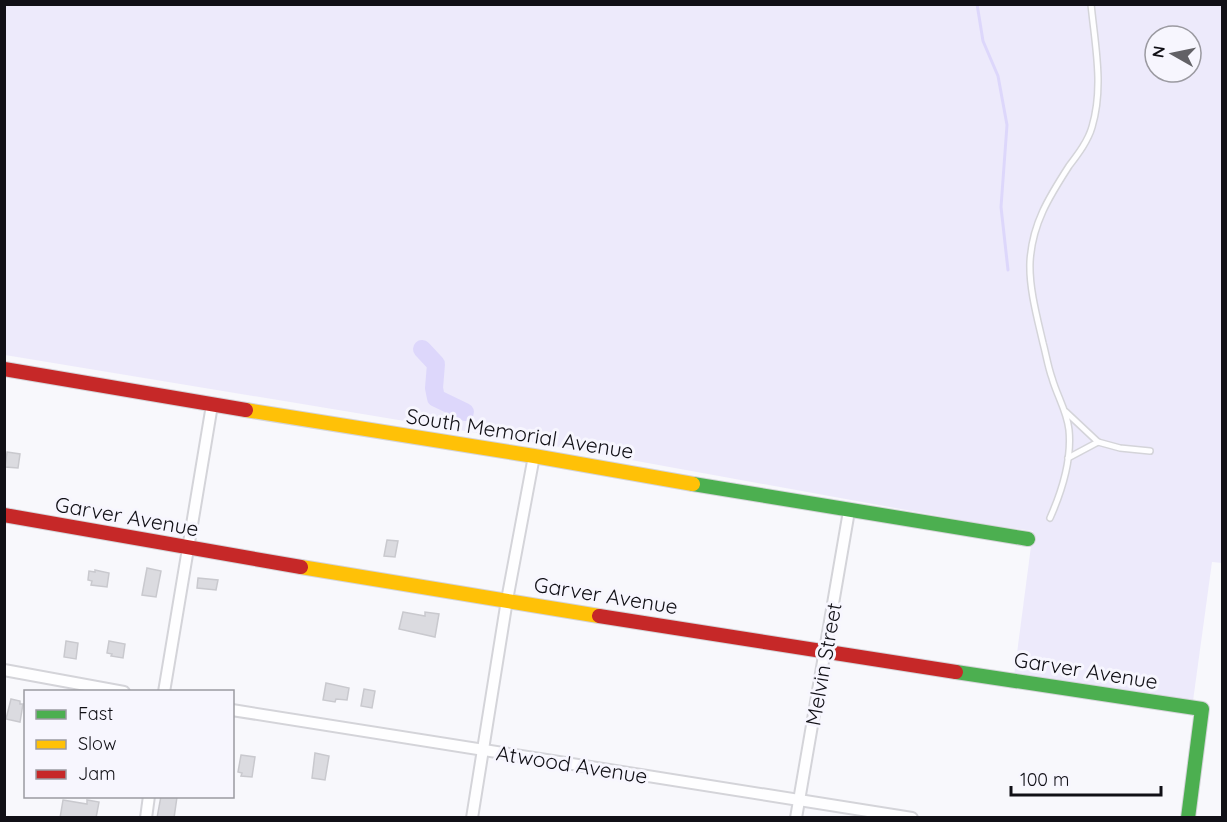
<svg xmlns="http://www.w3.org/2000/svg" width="1227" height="822" font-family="Quicksand,sans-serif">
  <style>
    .green { fill: #edeafb; fill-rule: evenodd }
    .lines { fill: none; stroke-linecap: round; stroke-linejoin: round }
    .stream { stroke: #ddd7fb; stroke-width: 3 }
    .river { stroke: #ddd7fb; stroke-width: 18 }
    .building { fill: #dbdbe0; stroke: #c9c9ce; stroke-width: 1.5 }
    .lane-casing { stroke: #d4d4d9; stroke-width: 8 }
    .street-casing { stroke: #d4d4d9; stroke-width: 14 }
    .fast-casing { stroke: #d4d4d9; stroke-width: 16 }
    .slow-casing { stroke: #d4d4d9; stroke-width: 16 }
    .jam-casing { stroke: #d4d4d9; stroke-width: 16 }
    .lane { stroke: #fefeff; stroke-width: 5 }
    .street { stroke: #fefeff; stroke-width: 10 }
    .fast { stroke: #4caf50; stroke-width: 14 }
    .slow { stroke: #ffc107; stroke-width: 14 }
    .jam { stroke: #c62828; stroke-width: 14 }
    .labels { text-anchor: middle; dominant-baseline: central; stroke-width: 6; stroke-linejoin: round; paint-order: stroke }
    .street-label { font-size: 21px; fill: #111016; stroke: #f7f6fe }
  </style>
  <rect width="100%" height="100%" fill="#f8f8fc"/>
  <path class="green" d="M4,5H1222V563L1212,562L1193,701L1014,676L1033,531L983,524L538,443L5,355ZM1155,36H1191V72H1155Z"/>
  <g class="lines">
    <path class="stream" d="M977,4L983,41L998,76L1007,125L1001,207L1008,270"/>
    <path class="river" d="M422,349L436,364L434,388L436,398L465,412"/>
  </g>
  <g class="building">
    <path d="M7,452L20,454L18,468L5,467Z"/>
    <path d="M387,540L398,541L395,557L384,556Z"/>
    <path d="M147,568L161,571L156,597L142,595Z"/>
    <path d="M95,570L109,573L107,587L91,585L92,581L88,580L89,571L95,572Z"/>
    <path d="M198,578L218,580L216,590L197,588Z"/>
    <path d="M403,612L425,616V612L439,614L435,637L399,629Z"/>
    <path d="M66,641L78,643L76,659L64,657Z"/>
    <path d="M109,641L125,644L123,658L111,656L112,654L107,653Z"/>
    <path d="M326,683L349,688L347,700L336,699L335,702L323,700Z"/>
    <path d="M364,689L375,691L372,708L361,706Z"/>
    <path d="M11,699L20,701V704H23L20,722L6,719Z"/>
    <path d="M315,753L329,756L325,780L312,778Z"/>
    <path d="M241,755L255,757L252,777L241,776L242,773L238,772Z"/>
    <path d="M161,796L177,797L174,818H157Z"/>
    <path d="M63,800L87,804V800L99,802L96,818H60Z"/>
  </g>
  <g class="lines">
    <defs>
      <g id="lane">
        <path d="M1066,412L1098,442"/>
        <path d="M1068,458L1098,442L1120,448L1150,451"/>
        <path d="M1050,518C1062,491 1072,460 1069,430C1067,411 1057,396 1052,378C1048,367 1046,354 1043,343C1037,317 1029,288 1030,262C1032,224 1049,197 1069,166C1078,154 1088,141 1092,127C1104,87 1095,45 1091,4"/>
      </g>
      <g id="street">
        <path d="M4,670L124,692"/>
        <path d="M164,692L212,405"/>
        <path d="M232,710L912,818"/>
        <path d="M146,818L149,796"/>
        <path d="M472,818L507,600L534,456"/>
        <path d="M796,818L849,511"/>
      </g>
      <g id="fast">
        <path d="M693,484L1028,539"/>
        <path d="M956,672L1202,709L1188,818"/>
      </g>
      <g id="slow">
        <path d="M246,410L534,456L693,484"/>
        <path d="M301,567L599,616"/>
      </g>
      <g id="jam">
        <path d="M4,369L246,410"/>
        <path d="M4,515L301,567"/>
        <path d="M599,616L956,672"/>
      </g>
    </defs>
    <use href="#lane" class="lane-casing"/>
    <use href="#street" class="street-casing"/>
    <use href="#fast" class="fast-casing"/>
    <use href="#slow" class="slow-casing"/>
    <use href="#jam" class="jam-casing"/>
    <use href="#lane" class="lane"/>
    <use href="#street" class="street"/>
    <use href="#fast" class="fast"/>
    <use href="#slow" class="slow"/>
    <use href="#jam" class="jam"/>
  </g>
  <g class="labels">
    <g class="street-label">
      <text transform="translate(520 433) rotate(9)">South Memorial Avenue</text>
      <text transform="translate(127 516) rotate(10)">Garver Avenue</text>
      <text transform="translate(606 595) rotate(9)">Garver Avenue</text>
      <text transform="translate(823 664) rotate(-80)">Melvin Street</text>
      <text transform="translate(1086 670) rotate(9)">Garver Avenue</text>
      <text transform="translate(572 764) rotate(9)">Atwood Avenue</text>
    </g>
  </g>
  <rect width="1227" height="822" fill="none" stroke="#111016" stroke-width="12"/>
  <rect x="24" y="690" width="210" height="108" fill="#f7f6fe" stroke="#9b9aa1" stroke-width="1.5"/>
  <rect x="36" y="710" width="30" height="9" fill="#4caf50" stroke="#9b9aa1" stroke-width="1.5"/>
  <text x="78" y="720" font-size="18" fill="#111016">Fast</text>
  <rect x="36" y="740" width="30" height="9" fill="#ffc107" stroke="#9b9aa1" stroke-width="1.5"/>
  <text x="78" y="750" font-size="18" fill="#111016">Slow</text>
  <rect x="36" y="770" width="30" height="9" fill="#c62828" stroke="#9b9aa1" stroke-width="1.5"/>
  <text x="78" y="780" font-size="18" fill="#111016">Jam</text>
  <g transform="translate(1173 54) rotate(279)"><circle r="28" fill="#f7f6fe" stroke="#9b9aa1" stroke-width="1.5"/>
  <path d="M0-4.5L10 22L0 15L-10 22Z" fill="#626166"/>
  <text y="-9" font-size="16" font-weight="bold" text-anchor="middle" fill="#111016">N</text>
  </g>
  <path d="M1011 786v9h150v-9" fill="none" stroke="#111016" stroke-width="3"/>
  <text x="1020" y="786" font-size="18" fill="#111016" stroke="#f7f6fe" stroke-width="4.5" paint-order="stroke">100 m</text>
</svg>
